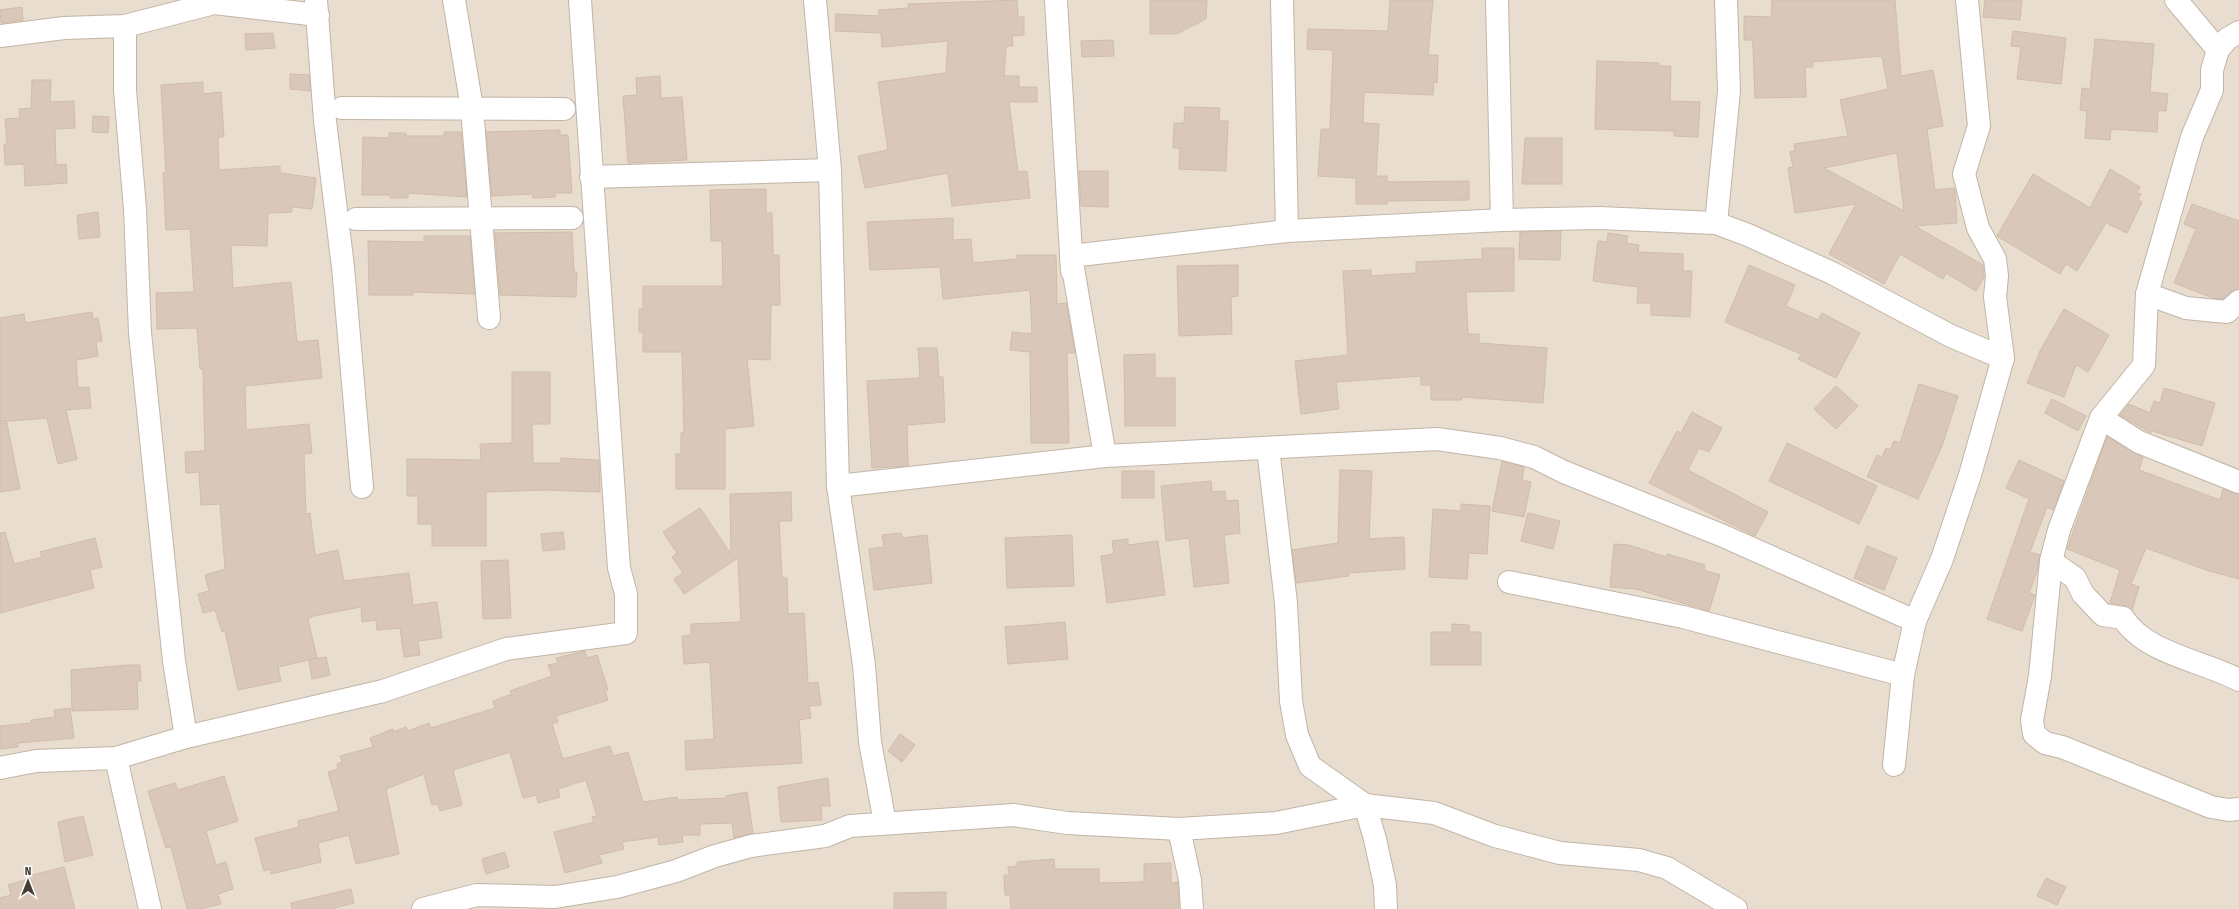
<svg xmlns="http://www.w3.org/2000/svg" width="2239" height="909" font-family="'Fira Sans Condensed',sans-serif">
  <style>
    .residential { fill: #e8ddcf }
    .building { fill: #d9c8b9; stroke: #d1bca9; fill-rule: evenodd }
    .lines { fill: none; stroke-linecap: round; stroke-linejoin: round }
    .minor-casing { stroke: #c2b5a7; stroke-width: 24 }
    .minor { stroke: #fff; stroke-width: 22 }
  </style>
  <rect width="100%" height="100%" fill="#f3ece2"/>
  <rect class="residential" x="0" y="0" width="2239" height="909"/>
  <g class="building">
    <path d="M1017,0L1018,17H1024V35L1012,36L1013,46H1006L1004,76H1019V87H1037V102H1009L1018,172L1027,171L1030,198L952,206L948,173L865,188L858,156L888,150L878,82L946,73L948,41L882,47L881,33L835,31L836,14L879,16V10L909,8L908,4Z"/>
    <path d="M1150,0H1207L1206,19L1176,34H1150Z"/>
    <path d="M1390,0H1433L1428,55H1438L1437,83L1434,82L1433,95L1364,92L1363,123L1379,124L1376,176H1387V182L1469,181V200L1387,201V204H1356V178L1318,176L1321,129H1330L1333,50L1307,49L1308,29L1388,31Z"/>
    <path d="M1772,0H1895L1901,76L1933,70L1943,126L1927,129L1935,190L1955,188V190L1957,223L1915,226L1983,265L1984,277L1976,291L1946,273L1943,279L1900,254L1884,284L1829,254L1856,204L1795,213L1788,168L1793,167L1790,152L1795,151L1794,144L1848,136L1840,100L1888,89L1882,56L1813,62V67H1805L1806,97L1755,98L1753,47L1752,40H1744V16L1771,17ZM1897,153L1904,211L1824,168Z"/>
    <path d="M1985,0H2022L2020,20L1983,17Z"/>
    <path d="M22,7L23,20L1,23L0,10Z"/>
    <path d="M2013,31L2066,38L2061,84L2017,79L2021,47L2011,46Z"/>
    <path d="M273,33L275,48L246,50L245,34Z"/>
    <path d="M2095,39L2154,44L2150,92L2168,94L2166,111L2158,110L2157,132L2111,129L2110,140L2085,138L2087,111L2080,110L2082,88L2090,89Z"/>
    <path d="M1113,40L1114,56L1082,57L1081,41Z"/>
    <path d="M1597,61L1659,63V66H1671L1670,101L1700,102L1698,137L1674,136V131L1595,129Z"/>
    <path d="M290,74L309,75L310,91L290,89Z"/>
    <path d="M660,76L661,98L682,97L687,160L628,163L623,96L637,95L636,78Z"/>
    <path d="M32,80H51L50,102L74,101L75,128L55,129L56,165L66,164L67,183L25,186L24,164L5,165L4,144H7L5,119L20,118L19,109L31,108Z"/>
    <path d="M203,82V94L221,92L224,137H218L219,170L280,166V173L316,178L312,209L292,207V212L268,213L267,246L231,245L233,288L291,282L297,342L318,340L322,378L245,386L246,430L309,424L312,453L304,454L306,514L310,513L315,555L338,550L344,581L409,573L413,605L437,602L442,638L418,641L420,655L404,657L400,628L377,630L376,620L362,622L361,607L313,616L308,619L317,658L278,667L281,681L238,690L225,631L222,632L215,610L203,613L198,594L209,591L205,575L225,569L220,504L201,505L199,472L186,473L185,452L205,451L203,369H200L197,328L157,329L156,293L194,292L190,229L166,230L163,173H166L161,85Z"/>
    <path d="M1185,107L1220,108L1219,121H1228L1226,171L1179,169L1180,148H1173L1174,123H1184Z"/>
    <path d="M93,116L109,117L108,133L92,132Z"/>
    <path d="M560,130V135H568L572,193H555V197L533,198L532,194L492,196L486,132Z"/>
    <path d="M444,132H461L467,197L408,193V198H390V195H362L363,137L389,138V133H406V136H444Z"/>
    <path d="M1525,138H1562V184H1522Z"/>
    <path d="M2110,169L2140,187L2137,193L2141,194L2138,200L2142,202L2127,233L2106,223L2077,271L2066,264L2060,274L1997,236L2033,174L2090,208Z"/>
    <path d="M1079,171H1108V207L1081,206Z"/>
    <path d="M766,189V213H772L773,255H779L780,305H771L770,360L747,359L754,426L725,429V489H676V454H681V433H684L682,352H643V332H639V309H643V286H723L722,241H711L710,190Z"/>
    <path d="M2192,204L2239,221V289L2231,292L2223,299L2213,298L2174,283L2196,229L2184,224Z"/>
    <path d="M98,212L100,237L79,239L77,215Z"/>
    <path d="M953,218V240L971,239L973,263L1017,259V255H1056L1057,304L1066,303L1075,353H1067L1069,443H1031L1030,352L1010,350L1012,332L1032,334L1030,290L943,299L940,267L870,270L867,222Z"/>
    <path d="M1561,231L1560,260L1519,259L1520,232Z"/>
    <path d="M572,232L574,272H577L576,297L500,295L495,233Z"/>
    <path d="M1608,233L1628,236L1626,243L1639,245L1638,252L1683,254V271H1692L1690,317L1651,315V303H1637L1638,287L1593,281L1598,241L1607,242Z"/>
    <path d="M424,236H470L475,294L413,292V295H369L368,241L424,242Z"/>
    <path d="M1482,248H1514V291L1466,292L1468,334H1479V343L1547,348L1543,403L1462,397V400H1431V385H1421V376L1336,382L1339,409L1301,414L1295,361L1348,355L1343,271L1371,270V276L1416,273V262L1482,259Z"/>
    <path d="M1238,265V296L1231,297L1232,334L1179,336L1177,266Z"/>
    <path d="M1749,265L1795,285L1786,306L1818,320L1822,313L1860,333L1836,378L1798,359L1801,354L1725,322Z"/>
    <path d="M2064,309L2109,335L2088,372L2076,365L2064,397L2027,383L2040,351Z"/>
    <path d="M92,312L93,319L98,318L102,341L96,342L98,356L76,360L78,388L89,387L91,408L66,410L77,459L58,464L47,418L0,422V318L24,314L25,323Z"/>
    <path d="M918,348H937L939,377H943L945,422L907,425L908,466L872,468L867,381L920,378Z"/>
    <path d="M1155,354V378H1175V426H1125L1124,355Z"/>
    <path d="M512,372H550V424H532L533,463H561V458L599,460L600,492L546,490L486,492V546H432V524H418V496H407V459L481,460L480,444L512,443Z"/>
    <path d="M1919,384L1958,396L1942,446L1918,499L1867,477L1877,455L1882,457L1886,448L1890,450L1894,441L1900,443Z"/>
    <path d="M1836,386L1858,406L1836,429L1814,409Z"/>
    <path d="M2164,388L2215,403L2202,446L2152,431L2151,433L2120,415L2129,404L2150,413L2154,401L2160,403Z"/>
    <path d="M2052,399L2086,416L2078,431L2045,413Z"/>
    <path d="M1692,412L1722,428L1709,452L1699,448L1688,470L1768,512L1755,536L1649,483L1677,431L1681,433Z"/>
    <path d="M0,423H7L20,489L0,492Z"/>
    <path d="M2107,437L2143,457L2139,470L2220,500L2223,489L2239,494V579L2206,570L2146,548L2131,584L2139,587L2132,610L2125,606L2110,603L2120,570L2067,549Z"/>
    <path d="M1787,443L1877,486L1859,524L1769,481Z"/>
    <path d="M2019,460L2064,481L2053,510L2047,507L2030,552L2040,555L2038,569L2029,593L2035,595L2022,631L1987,619L2029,499L2006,488Z"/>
    <path d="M1502,461L1524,467L1522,480L1531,482L1524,517L1492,511Z"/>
    <path d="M1340,470L1372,471L1369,539L1404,537L1405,569L1348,573L1349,576L1296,583L1292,550L1338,543Z"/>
    <rect x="1122" y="471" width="32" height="27"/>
    <path d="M1211,481L1212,492L1225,491L1226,501L1238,500L1240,533L1224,535L1229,583L1194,587L1189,538L1166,541L1161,486Z"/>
    <path d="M791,492L792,521H779L782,578H787L788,614L804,613L808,683L818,682L821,705L809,706L811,718L799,720L802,763L686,770L685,741L714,739L710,662L684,664L682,636L691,635V624L741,622L738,558L684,594L674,579L683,573L672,557L677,553L663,532L700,508L731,554L730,494Z"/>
    <path d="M1461,504L1490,506L1487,554L1469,553L1467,579L1429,577L1433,509L1461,511Z"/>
    <path d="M1528,513L1560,521L1553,549L1521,541Z"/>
    <path d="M5,532L14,564L42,557L40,552L95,538L102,567L90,570L94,588L0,613V533Z"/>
    <path d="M563,532L565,549L543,551L541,534Z"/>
    <path d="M901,533L902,538L927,535L932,583L874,590L869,549L884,547L882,535Z"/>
    <path d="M1072,535L1074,586L1007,588L1005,538Z"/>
    <path d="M1128,539V545L1158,541L1165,595L1107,603L1101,556L1114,554L1112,541Z"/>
    <path d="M1614,544L1629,545L1666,557L1667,554L1705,565L1704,570L1720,575L1709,611L1636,589L1610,587Z"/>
    <path d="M1867,546L1897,558L1884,590L1854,578Z"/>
    <path d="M508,560L511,618L483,619L481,561Z"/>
    <path d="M1065,622L1068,659L1008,664L1005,627Z"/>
    <path d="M1452,624L1469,625V632H1481V665H1431V632H1452Z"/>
    <path d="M585,651L587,658L597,655L608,690L605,691L608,700L556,716L558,722L552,724L563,759L610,746L613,756L628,752L643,802L677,797L678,800L727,798L726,796L747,792L753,833L734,838L732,823L700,824V835H682L683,842L659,845L658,837L622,842L624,849L599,855L602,863L565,873L554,832L594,822L592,817L597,816L586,780L558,789L560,797L538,803L536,795L523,798L510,752L453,770L462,805L440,811L438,804L432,805L424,774L386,789L399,854L356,864L349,835L318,843L321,862L271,874L270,869L264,871L255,838L299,827L298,821L339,811L328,772L338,769L337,764L342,762L340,756L373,747L370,738L393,729V732L406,727L408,731L429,723L431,728L495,708L493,701L512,694L510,691L552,676L548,665L558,663L556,658Z"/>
    <path d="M326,657L330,675L312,679L309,660Z"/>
    <path d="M129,665H140L141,681H137L138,709L72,711L71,670Z"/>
    <path d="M70,708L74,738L18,743V747L0,749V726L31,723V720L55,717L54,710Z"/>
    <path d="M900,734L915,745L902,762L888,751Z"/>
    <path d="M224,776L238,821L206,831L216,865L226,862L233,889L218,894L221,904L201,909H187L171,847L166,848L148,791L175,783L178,790Z"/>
    <path d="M828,778L830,806H821L822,820L781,822L778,787Z"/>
    <path d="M83,816L93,855L65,862L58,822Z"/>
    <path d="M505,852L509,867L486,874L482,859Z"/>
    <path d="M1054,859L1055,869H1099V883L1144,882V864L1171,863V883L1178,882L1179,909H1011L1010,895H1005L1004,875H1009L1008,867L1017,866V862Z"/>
    <path d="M64,867L75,909H0V898L11,895L8,885L29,879L28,876Z"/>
    <path d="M2046,878L2066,887L2057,905L2037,896Z"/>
    <path d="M351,889L354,903L331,909H292L291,903Z"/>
    <path d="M946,892V909H894V893Z"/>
  </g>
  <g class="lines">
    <defs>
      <g id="minor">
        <path d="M316,0L325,121L343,267L362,487"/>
        <path d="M454,0L472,108L489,318"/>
        <path d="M815,0L830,170L838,486L864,665L870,742L885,823"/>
        <path d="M1056,0L1072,271"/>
        <path d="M1282,0L1287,231"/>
        <path d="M1497,0L1502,220"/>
        <path d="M2176,0L2218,50"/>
        <path d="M125,26V90L135,209L140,333L174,661L186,737"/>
        <path d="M2239,32L2227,39L2218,50L2212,70V90L2192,137L2147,294L2144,365L2101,418L2059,530L2051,561L2040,676L2032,720L2034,734L2045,743L2062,747L2211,807L2229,810L2239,809"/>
        <path d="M0,36L64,28L125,26L214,3L318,15"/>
        <path d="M342,108L564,109"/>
        <path d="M591,177L830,170"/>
        <path d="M356,219L572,218"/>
        <path d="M1716,223L1729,91L1726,0"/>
        <path d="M2147,294L2186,308L2227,312L2239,301"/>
        <path d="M2101,418L2139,442L2239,482"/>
        <path d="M1268,448L1286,603L1291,701L1297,735L1310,766L1365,805L1375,839L1385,885L1386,909"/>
        <path d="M1105,456L1071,256L1287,231L1502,220L1599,218L1716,223L1748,235L1832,273L1951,336L2003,358"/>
        <path d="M838,486L1105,456L1437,439L1500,448L1534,457L1564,472L1721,535L1915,621"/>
        <path d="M2051,561L2075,578L2083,594L2103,615L2123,618C2146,654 2204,661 2239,680"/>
        <path d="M1509,582L1683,617L1903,675"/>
        <path d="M116,758L150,909"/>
        <path d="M1894,765L1903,675L1915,621L1942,559L1970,475L2003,358L1995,297L1997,276L1995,259L1978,228L1964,174L1979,126L1967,0"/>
        <path d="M0,768L36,761L116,758L186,737L383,691L506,649L626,633V594L619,568L580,0"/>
        <path d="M1179,829L1190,880L1192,909"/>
        <path d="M423,909L477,895L555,897L617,887L676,871L715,856L751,846L825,836L850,826L1014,815L1067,823L1179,829L1276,823L1365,805L1434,813L1495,836L1560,853L1639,860L1667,868L1736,909"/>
      </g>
    </defs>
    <use href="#minor" class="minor-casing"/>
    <use href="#minor" class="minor"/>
  </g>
  <g transform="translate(28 881)" stroke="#ffffff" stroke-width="3" paint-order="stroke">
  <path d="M0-3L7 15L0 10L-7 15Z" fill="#453b32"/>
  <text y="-6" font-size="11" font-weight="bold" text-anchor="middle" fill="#453b32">N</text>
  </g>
</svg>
